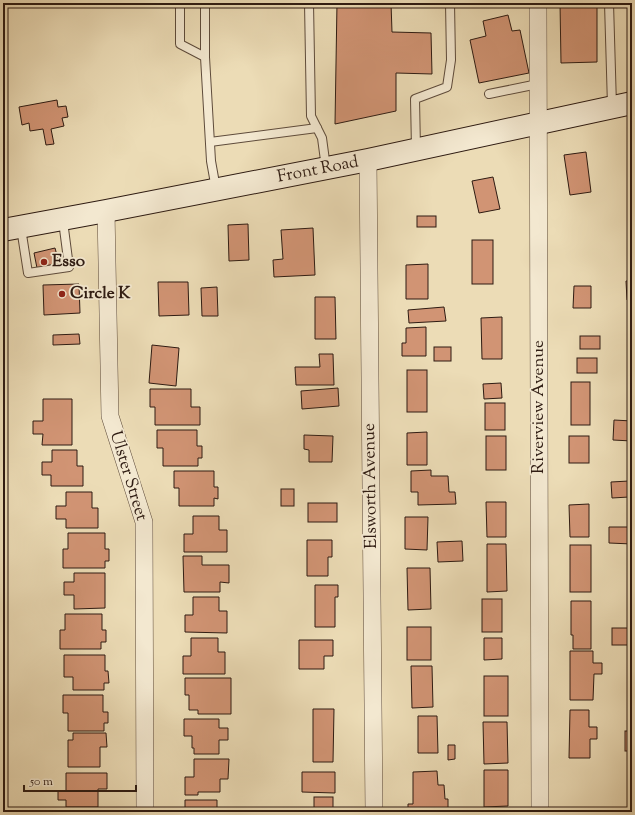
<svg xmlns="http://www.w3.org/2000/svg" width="635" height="815" font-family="'Sorts Mill Goudy',serif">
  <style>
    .building { fill: #d19474; stroke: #2e1b12 }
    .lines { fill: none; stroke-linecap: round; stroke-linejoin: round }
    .service-casing { stroke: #5e4b3b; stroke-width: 10 }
    .minor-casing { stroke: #5e4b3b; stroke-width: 18 }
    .secondary-casing { stroke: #2e1b12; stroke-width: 24 }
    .service { stroke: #f3e8d0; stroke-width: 8 }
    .minor { stroke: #f3e8d0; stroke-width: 17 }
    .secondary { stroke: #f3e8d0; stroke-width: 22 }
    .poi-dot { fill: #8f2418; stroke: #f3e8d0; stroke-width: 1.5 }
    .labels { text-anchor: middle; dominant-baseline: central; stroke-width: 3.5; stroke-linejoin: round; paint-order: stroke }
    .street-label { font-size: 17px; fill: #2e1b12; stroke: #f3e8d0 }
    .poi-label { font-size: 17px; font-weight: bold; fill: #2e1b12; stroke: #f3e8d0; text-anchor: start }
  </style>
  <rect width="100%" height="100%" fill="#ecdcb6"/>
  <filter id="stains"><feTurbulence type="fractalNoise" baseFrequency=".005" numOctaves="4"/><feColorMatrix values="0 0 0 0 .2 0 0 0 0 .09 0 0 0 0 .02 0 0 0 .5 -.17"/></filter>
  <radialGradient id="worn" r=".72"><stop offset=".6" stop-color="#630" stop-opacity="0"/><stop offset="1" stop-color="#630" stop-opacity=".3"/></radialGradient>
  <g class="building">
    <path d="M337,3H391L392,32L431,33L432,74L396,73V111L335,124Z"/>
    <path d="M560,3H597V62L561,63Z"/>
    <path d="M508,15L512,31L520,30L529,73L479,83L470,40L486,36L483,21Z"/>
    <path d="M57,100L58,107L66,106L68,117L62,118L64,126L51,129L54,144L46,145L43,129L30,131L29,123L22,125L19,107Z"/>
    <path d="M586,152L591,192L570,195L564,155Z"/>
    <path d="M493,177L500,209L479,213L472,181Z"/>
    <rect x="417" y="216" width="19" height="11"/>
    <path d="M248,224L249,260L229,261L228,225Z"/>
    <path d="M313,228L315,275L274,277L273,260L283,259L281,230Z"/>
    <rect x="472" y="240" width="21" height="44"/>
    <path d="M55,248L59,263L37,268L34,253Z"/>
    <path d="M428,264V299H406V265Z"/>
    <path d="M626,281H632V300H627Z"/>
    <path d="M158,282H188L189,315L159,316Z"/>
    <path d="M79,284L80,313L44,315L43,285Z"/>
    <path d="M574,286H591V308H573Z"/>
    <path d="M217,287L218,316H202L201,288Z"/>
    <path d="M315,297H335L336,339H315Z"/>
    <path d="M444,307L446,321L409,323L408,310Z"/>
    <path d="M502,317V359H482L481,318Z"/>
    <path d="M426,327V356H402V343H406V328Z"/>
    <path d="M79,334L80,344L53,345V335Z"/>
    <rect x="580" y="336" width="20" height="13"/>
    <path d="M152,345L179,348L176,386L149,383Z"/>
    <rect x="434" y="347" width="17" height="14"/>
    <path d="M319,354H333L334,385H296L295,367H320Z"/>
    <rect x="577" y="358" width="20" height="15"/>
    <rect x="407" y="370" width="20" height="42"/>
    <rect x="571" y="382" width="19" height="43"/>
    <path d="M501,383L502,398L484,399L483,384Z"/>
    <path d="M338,388L339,406L302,409L301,391Z"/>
    <path d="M150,389H191V407H200V425H155V407H150Z"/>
    <path d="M43,399H72V445H42L43,434H33V421H43Z"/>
    <rect x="485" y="403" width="20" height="27"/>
    <path d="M614,420L632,421V441L613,440Z"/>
    <path d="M157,430H197V446H202V458H198V466H163V448H157Z"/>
    <path d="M427,432V465H407V433Z"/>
    <path d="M304,435L333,436L332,462H309V450L304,449Z"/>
    <rect x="486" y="436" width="20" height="34"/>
    <rect x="569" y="436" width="20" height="27"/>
    <path d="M52,450H77V466H83V486H51V475H42V462H52Z"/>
    <path d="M431,470V476H448L449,492H455L456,504L418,505V492H411V471Z"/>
    <path d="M174,471H214V487H218V499L214,498V506H179V488H174Z"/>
    <path d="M629,481L630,496H632V525H629V497L612,498L611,482Z"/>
    <rect x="281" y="489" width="13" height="17"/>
    <path d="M66,492H92V508H98V528H66V519H56V506H66Z"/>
    <path d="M486,502H506V537H487Z"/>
    <rect x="308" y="503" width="29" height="19"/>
    <path d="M589,504V537H570L569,505Z"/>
    <path d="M193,516H219V530H227V552H184V534H193Z"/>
    <path d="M405,517H428L427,550L405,549Z"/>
    <path d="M609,527H632V544L609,543Z"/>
    <path d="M68,533H105V549H109V561H105V568H63V549H68Z"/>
    <path d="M307,540H332V557H328V576H307Z"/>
    <path d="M462,541L463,561L438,562L437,542Z"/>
    <path d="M487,544H506L507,591L487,592Z"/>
    <rect x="570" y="545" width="21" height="47"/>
    <path d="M183,556H202V565H229V583L220,582V592H184Z"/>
    <path d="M407,568H430L431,609L408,610Z"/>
    <path d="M74,573H105V608L74,609V595H64V582H74Z"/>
    <path d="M315,585H338V597H335V627H315Z"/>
    <path d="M193,597H219V611H227V633L185,632V615H193Z"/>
    <rect x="482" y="599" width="20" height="33"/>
    <path d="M571,601H591V649H573V635H571Z"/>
    <path d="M65,614H102V630H106V642H101V649H60V630H65Z"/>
    <rect x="407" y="627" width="24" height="33"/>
    <rect x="612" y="628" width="20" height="17"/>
    <path d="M191,638H218V652H225V674H183V656H191Z"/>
    <path d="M484,638H502V659L484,660Z"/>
    <path d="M299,640H333V656H324V669H299Z"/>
    <path d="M570,651H593V663H602V674H594L593,700H570Z"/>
    <path d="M64,655H105V671H108L109,683H104V690H73V677H64Z"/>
    <path d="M411,666H432L433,707L412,708Z"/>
    <rect x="484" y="676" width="24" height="40"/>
    <path d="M185,678H231V714H198V710H189V695H185Z"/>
    <path d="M63,695H103V712H108V723H104V731H68V713H63Z"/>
    <path d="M313,709H334L333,762H313Z"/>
    <path d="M570,710H589V727H597V739H590V758H569Z"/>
    <path d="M418,716H437L438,753H418Z"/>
    <path d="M184,719H219V728H228V740H219V754H194V748H192V736H184Z"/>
    <path d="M483,722H507L508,763L484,764Z"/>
    <rect x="625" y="731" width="7" height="20"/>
    <path d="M73,733H106L107,747H100V767H68V740H73Z"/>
    <path d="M448,745H455V759L448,760Z"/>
    <path d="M194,759H229L228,779H220V792H198V795H185V777H194Z"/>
    <path d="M484,770H508V806L484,807Z"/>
    <path d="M437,771L438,785H444L445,799H448V812H408V804H413V772Z"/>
    <path d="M302,772H335V793L302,792Z"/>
    <path d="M66,773H107V789H98V807H66V800H58V791H66Z"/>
    <rect x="314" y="797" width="19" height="15"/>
    <path d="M185,800H217V809H226V812H185Z"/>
  </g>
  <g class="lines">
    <defs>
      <g id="service">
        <path d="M180,3V44L205,57L211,161L216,189"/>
        <path d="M309,3L311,116L322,138L326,168"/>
        <path d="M609,3L612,106"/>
        <path d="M205,57V3"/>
        <path d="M489,94L538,84"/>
        <path d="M210,142L317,128"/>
        <path d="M416,149L415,99L447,87L451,60L450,3"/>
        <path d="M21,228L28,273L69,267L63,221"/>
      </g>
      <g id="minor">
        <path d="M538,3L540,812"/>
        <path d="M368,160L374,812"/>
        <path d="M106,211L110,416L144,522L145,812"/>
      </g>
      <path id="secondary" d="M3,230L106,211L368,160L632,103"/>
    </defs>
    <use href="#service" class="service-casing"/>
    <use href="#minor" class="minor-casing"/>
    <use href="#secondary" class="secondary-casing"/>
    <use href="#service" class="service"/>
    <use href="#minor" class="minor"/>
    <use href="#secondary" class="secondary"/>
  </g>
  <g class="poi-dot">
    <circle cx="44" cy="262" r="4"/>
    <circle cx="62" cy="294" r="4"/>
  </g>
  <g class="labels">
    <g class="street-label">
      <text transform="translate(318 170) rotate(-11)">Front Road</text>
      <text transform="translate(539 407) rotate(-90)">Riverview Avenue</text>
      <text transform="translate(128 476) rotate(73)">Ulster Street</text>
      <text transform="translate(371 486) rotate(-91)">Elsworth Avenue</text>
    </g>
    <g class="poi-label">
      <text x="52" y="262">Esso</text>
      <text x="70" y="294">Circle K</text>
    </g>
  </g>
  <rect width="635" height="815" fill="none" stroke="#ecdcb6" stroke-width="16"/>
  <rect x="4" y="4" width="627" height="807" fill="none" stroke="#2e1b12" stroke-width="2"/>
  <rect x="8" y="8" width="619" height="799" fill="none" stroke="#2e1b12"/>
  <path d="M24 785v6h112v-6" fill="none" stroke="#2e1b12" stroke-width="2"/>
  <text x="30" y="785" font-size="12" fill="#2e1b12" stroke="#f3e8d0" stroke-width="3" paint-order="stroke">50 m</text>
  <rect width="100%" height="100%" filter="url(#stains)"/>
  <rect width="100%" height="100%" fill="url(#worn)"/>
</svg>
